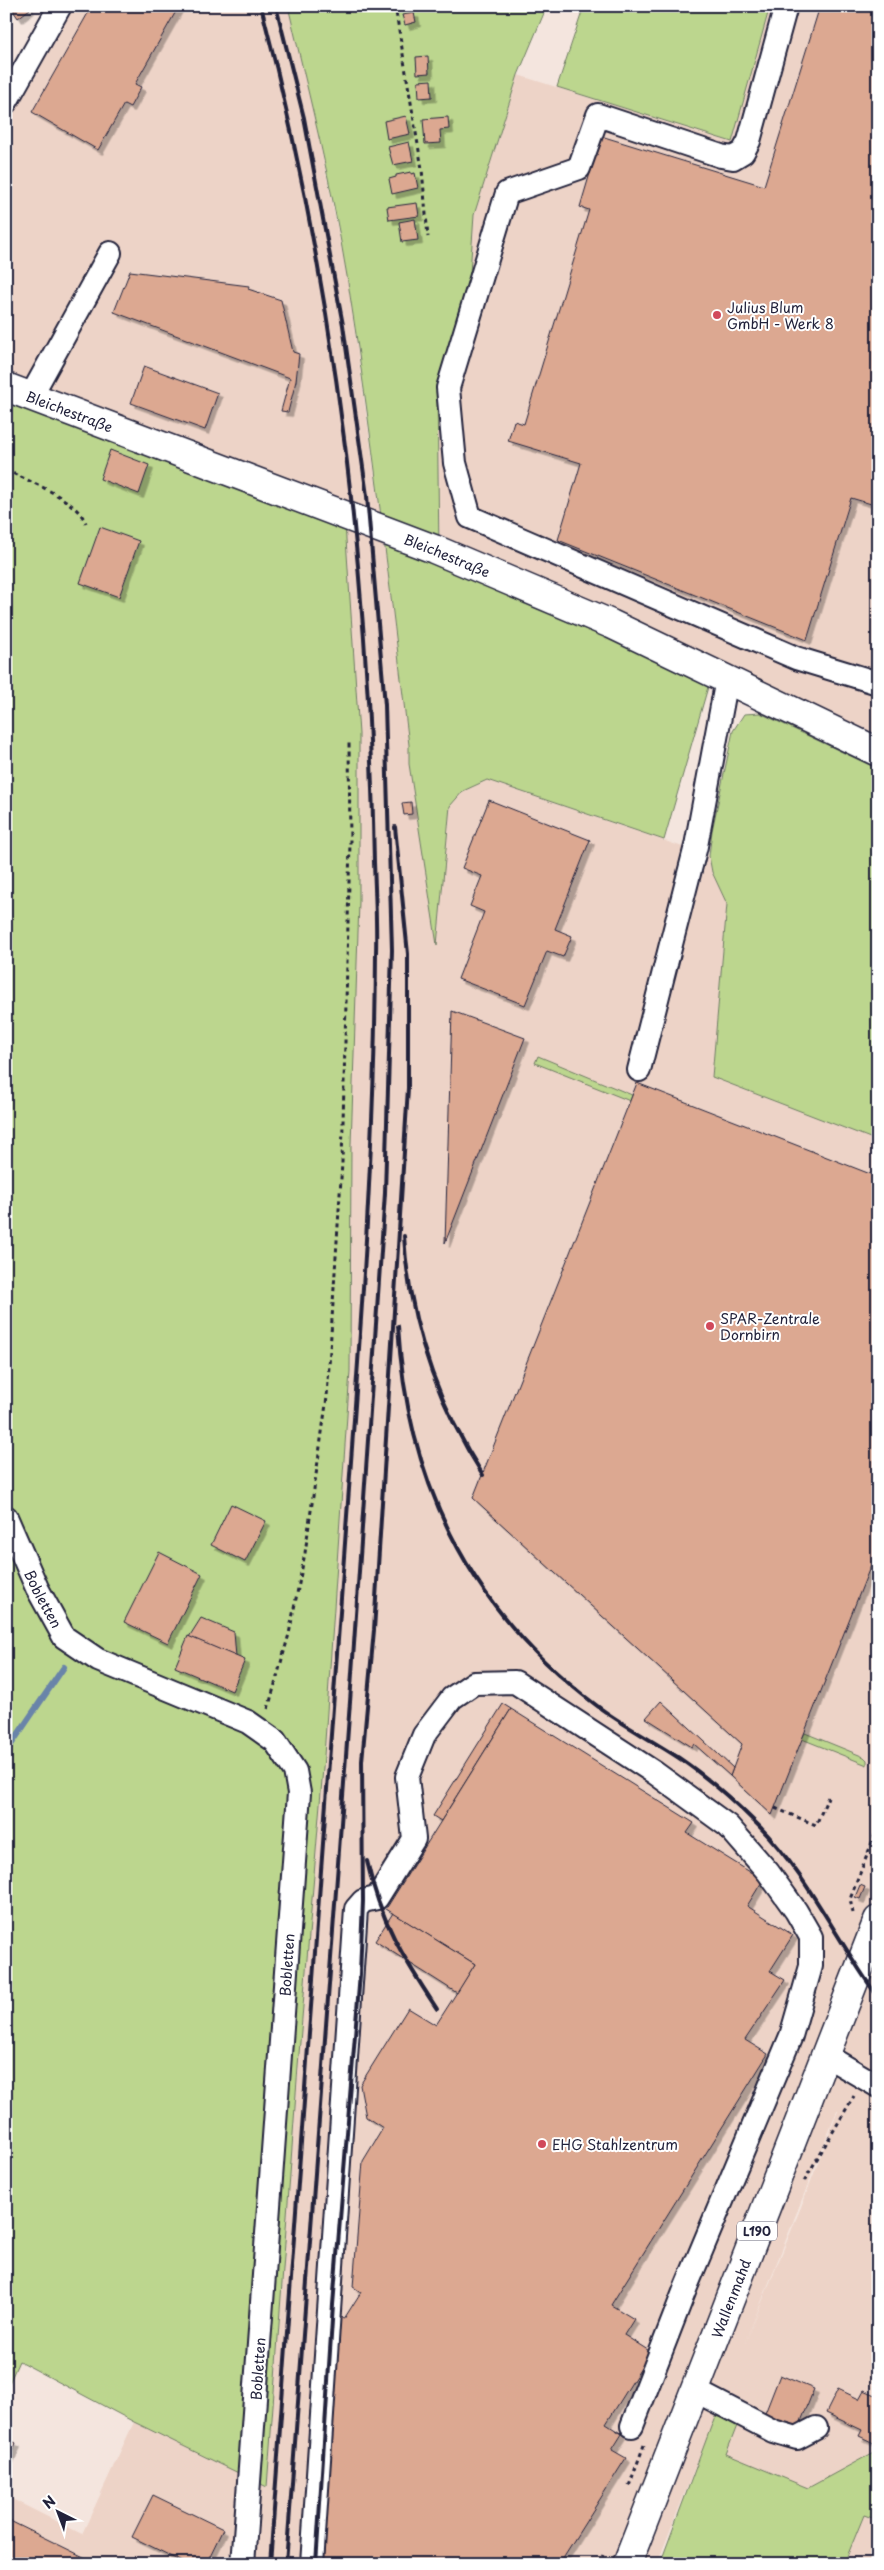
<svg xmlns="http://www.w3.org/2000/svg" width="884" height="2570" font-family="'Playpen Sans',sans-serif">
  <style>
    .built { fill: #edd3c7; fill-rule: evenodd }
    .green { fill: #bcd68e; stroke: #6f7c64 }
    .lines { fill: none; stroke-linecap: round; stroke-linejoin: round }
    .stream { stroke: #6984a9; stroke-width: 6 }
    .building { fill: #dca891; stroke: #22223b; filter: url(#shadow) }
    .minor-casing { stroke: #22223b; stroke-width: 26 }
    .major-casing { stroke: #22223b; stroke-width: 31 }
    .path { stroke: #22223b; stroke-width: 3; stroke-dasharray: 4 4; stroke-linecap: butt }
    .minor { stroke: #fff; stroke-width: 22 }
    .major { stroke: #fff; stroke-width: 28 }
    .rail { stroke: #22223b; stroke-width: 4 }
    .poi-dot { fill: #d1495b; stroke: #fff; stroke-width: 2 }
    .labels { text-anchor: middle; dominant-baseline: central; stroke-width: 4; stroke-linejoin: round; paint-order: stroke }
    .shield { fill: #fff; stroke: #646476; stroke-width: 1 }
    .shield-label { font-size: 12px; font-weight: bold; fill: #22223b }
    .poi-label { font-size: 14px; fill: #22223b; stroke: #fff; text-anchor: start }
    .street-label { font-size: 14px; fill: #22223b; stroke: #fff }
  </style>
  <defs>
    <filter id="shadow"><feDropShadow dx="4.5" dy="4.5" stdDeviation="0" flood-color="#0004"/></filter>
  </defs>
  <rect width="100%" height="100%" fill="#f4e5de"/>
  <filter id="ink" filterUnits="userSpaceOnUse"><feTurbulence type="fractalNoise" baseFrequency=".02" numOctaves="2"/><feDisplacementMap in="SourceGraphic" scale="10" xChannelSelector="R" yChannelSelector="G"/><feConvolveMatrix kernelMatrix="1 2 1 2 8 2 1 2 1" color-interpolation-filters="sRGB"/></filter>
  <g filter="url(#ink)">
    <g class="built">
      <path d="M74,6H288L316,124L347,275L383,534L409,745V764L437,942L450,806L463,791L487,780L709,856L712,872L727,903L712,1077L878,1141V2564H660L701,2452L657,2564H6V2496L82,2534L134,2422L267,2486L298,2066L324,1756L350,1371L351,1145L6,396V125ZM838,2111L801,2207L745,2343L837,2111Z"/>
      <path d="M770,6H878V769L760,713L710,680L439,554L437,387L469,288L474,215L518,75L731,142Z"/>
    </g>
    <g class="green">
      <path d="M288,6H547L518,75L474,215L469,288L437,387L439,554L710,680L664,840L487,780L463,791L450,806L437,945L409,764V745C390,589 372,432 347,276C332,185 309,96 288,6Z"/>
      <path d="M584,6H770L732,142L557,87Z"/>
      <path d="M6,396L345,524L359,734V902L351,1145L350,1371L324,1756L298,2066L267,2487L134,2422L19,2361L6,2390Z"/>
      <path d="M760,713L878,769V1141L712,1077L727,904L712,872L709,856L712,831L733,731L744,714Z"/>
      <path d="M538,1056L632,1095L630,1101L535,1063Z"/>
      <path d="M805,1733L864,1757L867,1760V1765L802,1739Z"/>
      <path d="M715,2416L738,2423L726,2454L808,2488L878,2450V2520L864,2515L844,2564H660Z"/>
    </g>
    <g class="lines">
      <path class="stream" d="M6,1752L64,1667"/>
    </g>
    <g class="building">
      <path d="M10,6H28L30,9L18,18Z"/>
      <path d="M92,6H179L135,84L141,87L130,107L124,104L98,150L32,112Z"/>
      <path d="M820,6H878V506L851,498L807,640L558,540L581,463L508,441L514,421L524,424L589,210L580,207L601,136L764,186Z"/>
      <path d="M414,13L416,22L405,25L402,15Z"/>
      <path d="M428,56L429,73L417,74L416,57Z"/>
      <path d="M431,80L432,97L419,98L418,81Z"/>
      <path d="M406,116L410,134L387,139L384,121Z"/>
      <path d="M448,117L449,129L440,130L441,143L425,144L423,119Z"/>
      <path d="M409,142L413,161L393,165L388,147Z"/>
      <path d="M411,172V174L415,173L418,188L392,194L389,179L396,177V175Z"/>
      <path d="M417,203L419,216L389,220L387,207Z"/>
      <path d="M415,219L418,240L402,242L399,222Z"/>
      <path d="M130,271L249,286L248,289L281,300L293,352L299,354L296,381L288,412L281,411L290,378L114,312Z"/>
      <path d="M144,366L218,393L205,430L131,403Z"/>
      <path d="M110,450L149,465L139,494L100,479Z"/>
      <path d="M100,527L139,541L119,597L80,583Z"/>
      <path d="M489,800L590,840L555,929L572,936L563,957L547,951L525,1005L458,979L484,912L470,906L482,876L462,868Z"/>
      <path d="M411,802L412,814L404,815L402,803Z"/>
      <path d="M452,1011L525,1038L445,1243Z"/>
      <path d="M637,1083L878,1177V1547L772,1815L730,1776L742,1744L473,1498Z"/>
      <path d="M231,1504L266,1521L245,1562L211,1545Z"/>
      <path d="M159,1552L202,1574L168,1643L124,1622Z"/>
      <path d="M201,1618L234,1632L236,1657L189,1637Z"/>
      <path d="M188,1636L245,1660L232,1691L175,1667Z"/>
      <path d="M661,1701L733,1768L730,1776L694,1744L692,1747L646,1718Z"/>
      <path d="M503,1704L511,1709L441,1821L433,1816Z"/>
      <path d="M511,1709L694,1823L687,1833L763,1880L747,1906L793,1935L770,1971L785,1980L745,2040L768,2054L611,2305L634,2319L624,2335L651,2352L606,2424L622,2434L612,2450L626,2458L559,2564H324L338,2316L344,2319L361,2292L353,2287L363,2161L383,2128L366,2117L360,2085L408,2008L436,2025L475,1964L386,1909Z"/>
      <path d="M860,1885L865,1887L860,1899L855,1897Z"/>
      <path d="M393,1913L475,1964L457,1993L375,1941Z"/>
      <path d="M780,2375L814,2389L798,2429L764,2416Z"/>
      <path d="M838,2389L859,2399L864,2390L878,2396V2445L859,2436L862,2430L826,2413Z"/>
      <path d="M6,2438L16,2443L6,2464Z"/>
      <path d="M153,2495L223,2529L206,2564H187L132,2537Z"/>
      <path d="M6,2519L98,2564H6Z"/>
    </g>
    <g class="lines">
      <defs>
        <g id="minor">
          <path d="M786,6L749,141L743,152L733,158L721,156L598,115L579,168L507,193L448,388L455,463L470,517L796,658L878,683"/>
          <path d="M6,102L60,6"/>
          <path d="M31,396L110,253"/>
          <path d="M639,1070L696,846L727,679"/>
          <path id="s1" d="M6,1517L37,1588L64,1637L98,1660L248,1722L275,1741L295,1771L299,1793L243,2564"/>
          <path d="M825,2055L878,2086"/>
          <path d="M694,2390L773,2431L797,2438L816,2428"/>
          <path d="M312,2564L356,1909L363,1901L377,1898L414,1839L407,1777L424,1735L452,1698L474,1683L515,1682L655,1773L728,1826L768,1872L796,1911L811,1937V1966L791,2036L686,2287L632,2426"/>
        </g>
        <g id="major">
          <path id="s2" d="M6,387L434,549L611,624L878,752"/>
          <path id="s3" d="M627,2564L878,1920"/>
        </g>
      </defs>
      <use href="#minor" class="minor-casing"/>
      <use href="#major" class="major-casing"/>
      <g class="path">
        <path d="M395,6L422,169L428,237"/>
        <path d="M6,470C30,482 75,498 86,523"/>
        <path d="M268,1709L289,1634L305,1553L327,1397L342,1163L350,842L349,742"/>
        <path d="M775,1808L816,1825L828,1797"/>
        <path d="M853,1913L850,1899L878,1827"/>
        <path d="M874,2060L878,2049"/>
        <path d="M804,2181L854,2096"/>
        <path d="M629,2486L644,2445"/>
        <path d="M599,2564L603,2555"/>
      </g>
      <use href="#minor" class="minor"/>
      <use href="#major" class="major"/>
      <g class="rail">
        <path d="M261,6C334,285 369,574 374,862C375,892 377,922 376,953C375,1164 357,1374 342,1585C320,1911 295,2237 270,2564"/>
        <path d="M276,6L304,118L343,325L367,496L385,705L392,950L385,1193L350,1702L286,2564"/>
        <path d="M404,1236C409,1323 436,1401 483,1475"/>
        <path d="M398,1326C407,1482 470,1611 596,1705C622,1725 652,1740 679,1758C707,1777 734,1801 758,1825C807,1874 837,1941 878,1997"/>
        <path d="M367,1861C380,1921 404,1959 437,2009"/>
        <path d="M316,2564L333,2305L360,1974L363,1901L362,1761L374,1630L408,1088V954L395,827"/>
      </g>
    </g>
  </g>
  <g class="poi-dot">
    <circle cx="717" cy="315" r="5"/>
    <circle cx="710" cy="1326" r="5"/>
    <circle cx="542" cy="2144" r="5"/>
  </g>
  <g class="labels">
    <rect class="shield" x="737" y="2221.5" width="40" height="19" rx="4"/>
    <g class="shield-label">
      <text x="757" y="2231">L190</text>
    </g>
    <g class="poi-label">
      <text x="727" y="307">Julius Blum<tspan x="727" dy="16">GmbH - Werk 8</tspan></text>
      <text x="720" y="1318">SPAR-Zentrale<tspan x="720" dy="16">Dornbirn</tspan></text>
      <text x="552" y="2144">EHG Stahlzentrum</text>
    </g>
    <g class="street-label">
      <text stroke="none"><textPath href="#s2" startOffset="68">Bleichestraße</textPath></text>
      <text stroke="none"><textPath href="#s2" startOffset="472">Bleichestraße</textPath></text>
      <text stroke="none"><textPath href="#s1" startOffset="90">Bobletten</textPath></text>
      <text transform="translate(287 1965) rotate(-86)">Bobletten</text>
      <text stroke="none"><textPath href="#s3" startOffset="285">Wallenmahd</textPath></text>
      <text transform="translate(258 2369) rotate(-86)">Bobletten</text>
    </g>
  </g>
  <rect width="884" height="2570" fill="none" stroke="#fff" stroke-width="25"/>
  <rect x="12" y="12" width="859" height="2545" fill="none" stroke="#22223b" stroke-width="2" filter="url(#ink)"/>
  <g transform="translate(58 2512) rotate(318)" stroke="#ffffff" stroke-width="4" paint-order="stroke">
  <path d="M0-4L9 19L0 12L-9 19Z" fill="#22223b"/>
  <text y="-8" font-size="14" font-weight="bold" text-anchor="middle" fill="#22223b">N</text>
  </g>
</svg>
